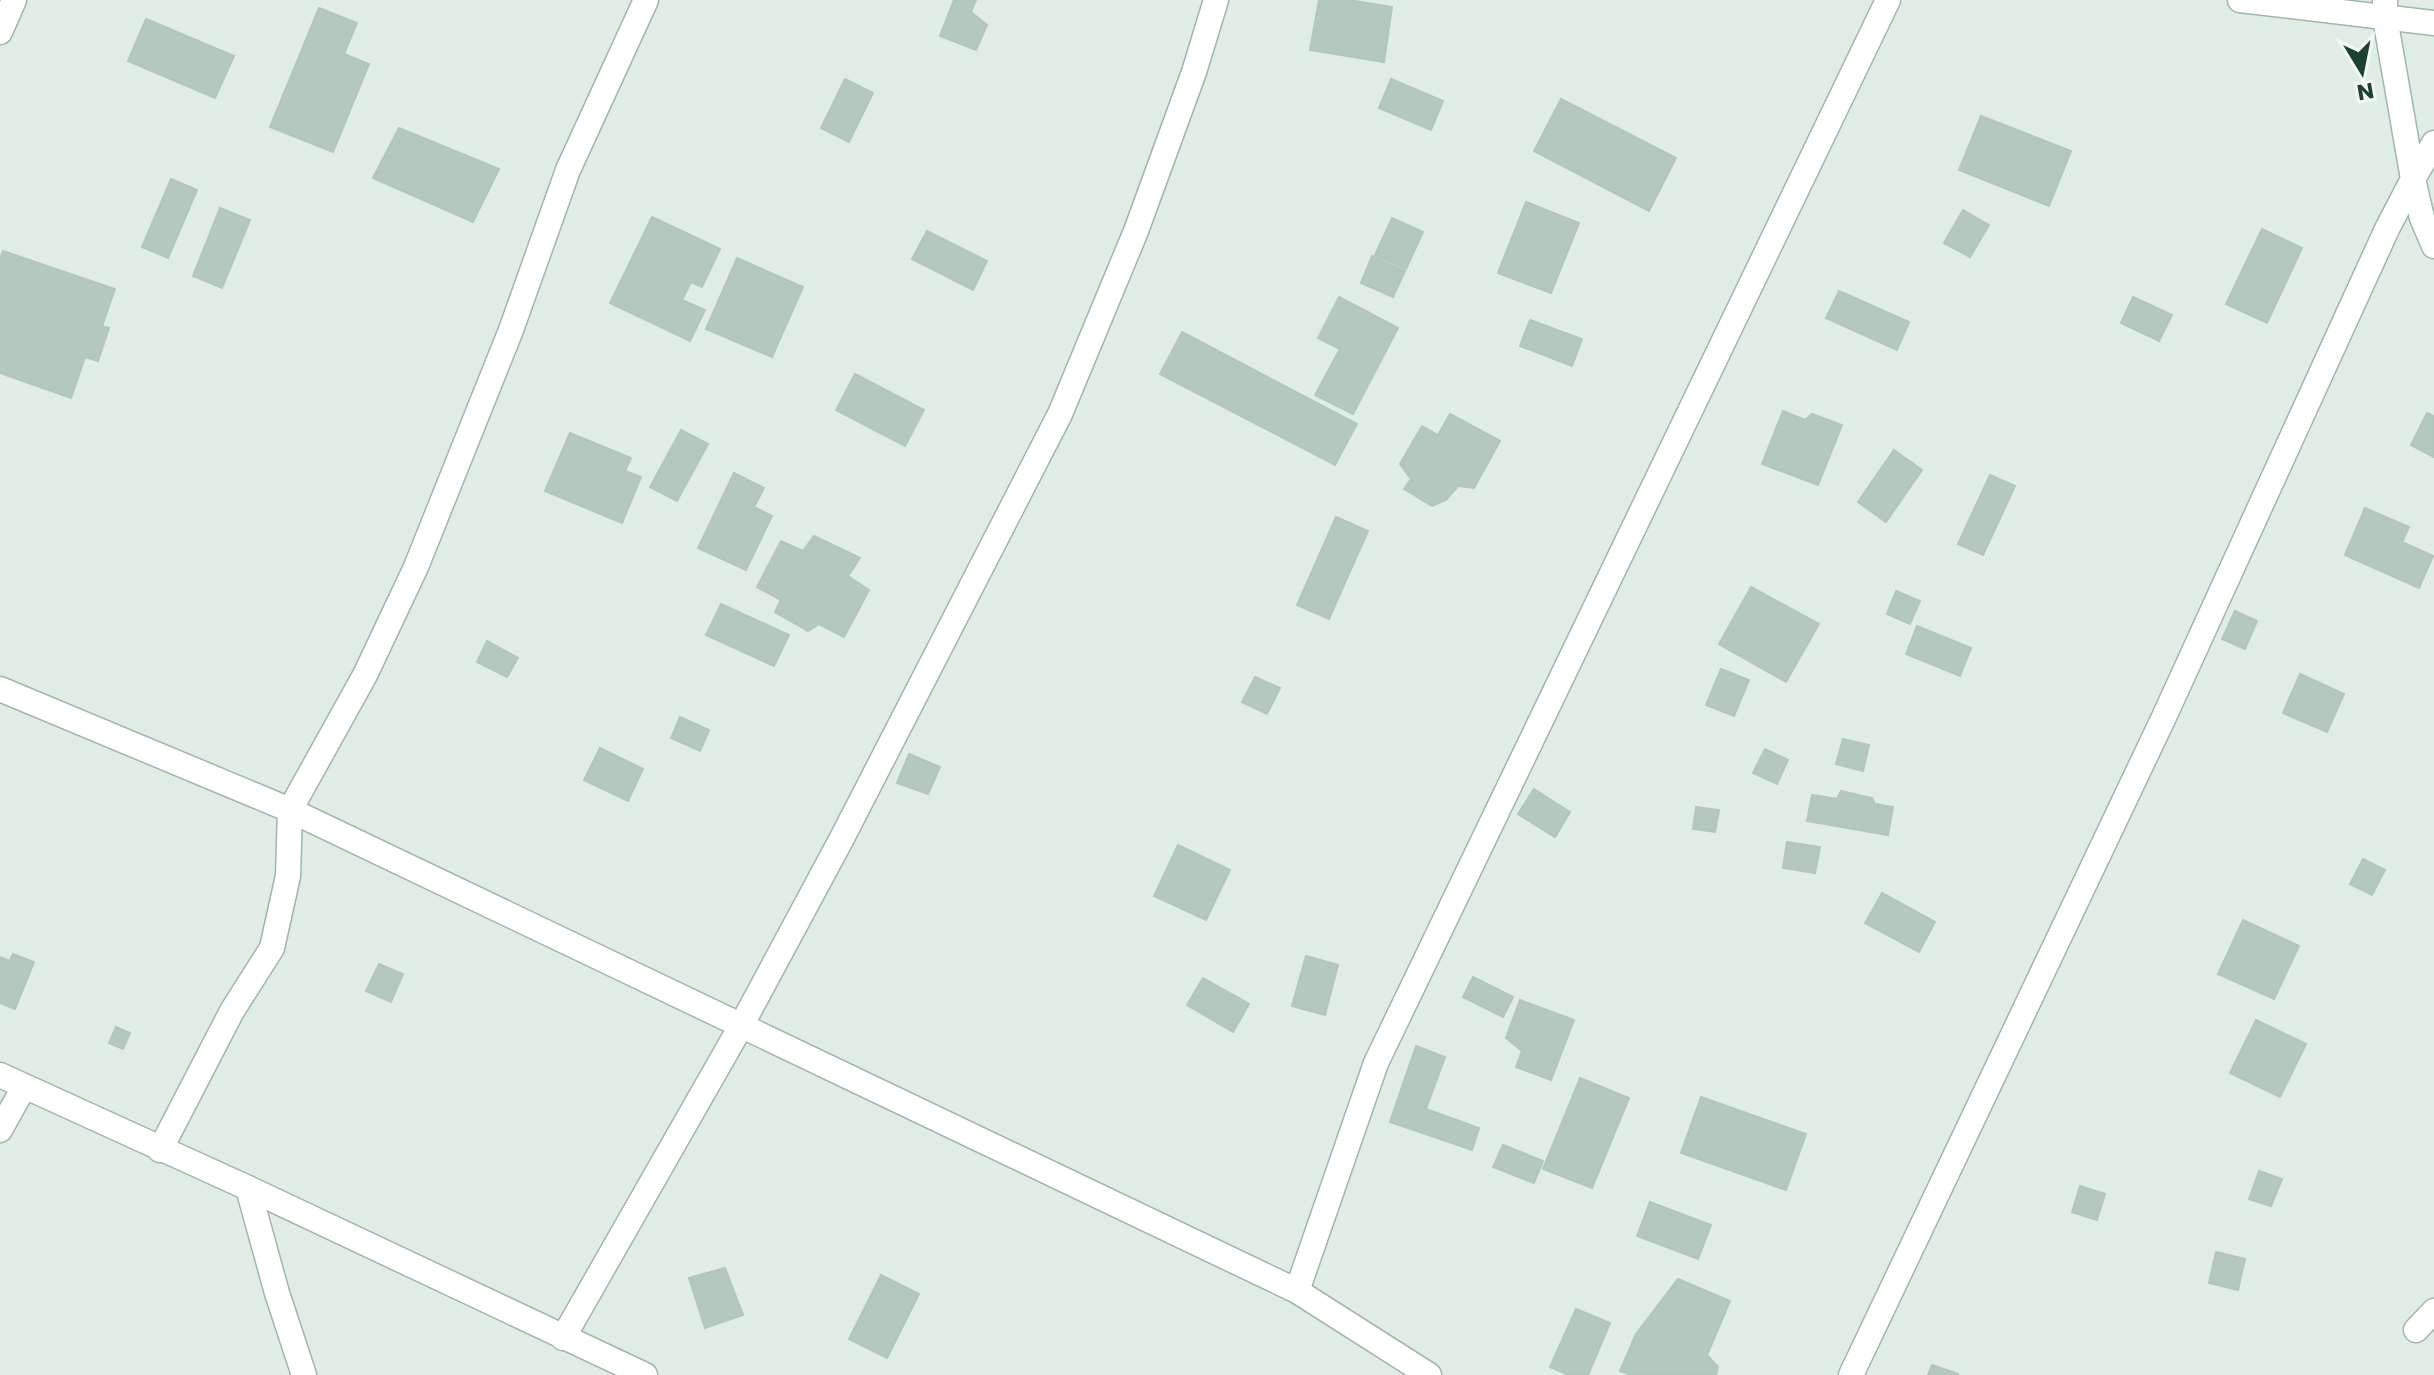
<svg xmlns="http://www.w3.org/2000/svg" width="2434" height="1375" font-family="Poppins,sans-serif">
  <style>
    .building { fill: #b5c8be; stroke: #b2c7bb; stroke-width: 2 }
    .lines { fill: none; stroke-linecap: round; stroke-linejoin: round }
    .minor-casing { stroke: #a2b5ac; stroke-width: 27 }
    .minor { stroke: #fff; stroke-width: 24 }
  </style>
  <rect width="100%" height="100%" fill="#e0ede5"/>
  <g class="building">
    <path d="M954,0H976L971,12L987,25L976,50L940,36Z"/>
    <path d="M1319,0H1349L1392,7L1384,62L1310,50Z"/>
    <path d="M319,8L357,23L344,54L369,64L333,152L270,127Z"/>
    <path d="M146,19L234,56L215,98L128,61Z"/>
    <path d="M845,79L873,93L849,142L821,128Z"/>
    <path d="M1391,79L1443,101L1431,130L1379,108Z"/>
    <path d="M1561,99L1676,158L1649,211L1534,151Z"/>
    <path d="M1981,116L2071,151L2049,206L1959,170Z"/>
    <path d="M399,128L499,169L473,222L373,178Z"/>
    <path d="M171,179L197,190L168,258L142,247Z"/>
    <path d="M1526,202L1579,223L1551,293L1498,273Z"/>
    <path d="M220,208L250,220L222,288L193,276Z"/>
    <path d="M1963,210L1989,225L1970,257L1944,243Z"/>
    <path d="M652,217L720,249L702,287L691,282L682,300L705,310L690,341L610,303Z"/>
    <path d="M1392,218L1423,232L1406,269L1375,255Z"/>
    <path d="M2262,229L2302,248L2267,323L2226,304Z"/>
    <path d="M927,231L987,261L973,290L912,259Z"/>
    <path d="M3,251L115,289L102,326L109,328L98,361L85,357L71,398L0,373V259Z"/>
    <path d="M1372,256L1405,271L1393,297L1361,283Z"/>
    <path d="M737,258L803,287L772,357L706,329Z"/>
    <path d="M1839,291L1909,322L1897,350L1826,318Z"/>
    <path d="M1339,297L1398,328L1353,414L1315,395L1340,349L1318,338Z"/>
    <path d="M2133,297L2172,315L2159,341L2121,323Z"/>
    <path d="M1530,320L1582,339L1572,366L1520,346Z"/>
    <path d="M1182,332L1357,424L1335,465L1160,374Z"/>
    <path d="M855,374L924,410L905,446L836,410Z"/>
    <path d="M1783,411L1805,420L1812,414L1842,425L1818,485L1762,464Z"/>
    <path d="M2427,413L2434,416V457L2411,445Z"/>
    <path d="M1450,414L1500,441L1474,488L1458,486L1446,500L1432,506L1404,489L1411,479L1400,464L1422,426L1438,435Z"/>
    <path d="M681,430L708,444L677,501L650,487Z"/>
    <path d="M570,433L631,458L625,471L641,477L622,523L545,491Z"/>
    <path d="M1894,450L1922,470L1886,522L1858,502Z"/>
    <path d="M734,473L764,488L754,507L772,516L746,570L698,548Z"/>
    <path d="M1990,475L2015,486L1983,555L1958,544Z"/>
    <path d="M2365,508L2409,527L2402,542L2433,556L2419,588L2345,555Z"/>
    <path d="M1336,517L1368,531L1329,619L1297,605Z"/>
    <path d="M814,536L860,558L848,576L869,590L844,637L819,624L808,631L775,612L781,600L757,587L781,541L803,551Z"/>
    <path d="M1751,587L1819,624L1786,682L1719,644Z"/>
    <path d="M1896,591L1920,601L1910,624L1887,614Z"/>
    <path d="M721,604L789,635L774,666L706,635Z"/>
    <path d="M2235,611L2257,621L2245,649L2222,639Z"/>
    <path d="M1917,626L1971,648L1960,676L1906,654Z"/>
    <path d="M487,641L518,658L507,677L477,662Z"/>
    <path d="M1721,669L1749,680L1734,716L1706,705Z"/>
    <path d="M2300,674L2344,694L2327,732L2283,713Z"/>
    <path d="M1255,677L1280,688L1267,714L1242,702Z"/>
    <path d="M680,717L709,730L700,751L671,738Z"/>
    <path d="M1843,739L1869,745L1863,771L1836,764Z"/>
    <path d="M600,748L643,769L628,801L584,780Z"/>
    <path d="M1765,749L1788,760L1777,784L1753,773Z"/>
    <path d="M909,754L940,767L928,794L897,783Z"/>
    <path d="M1534,789L1570,812L1555,837L1518,814Z"/>
    <path d="M1841,791L1872,798L1875,804L1893,807L1888,835L1807,821L1812,795L1837,799Z"/>
    <path d="M1696,807L1719,810L1715,832L1693,829Z"/>
    <path d="M1787,842L1820,847L1815,873L1783,868Z"/>
    <path d="M1178,845L1230,870L1206,920L1154,896Z"/>
    <path d="M2363,859L2385,870L2372,895L2350,884Z"/>
    <path d="M1882,893L1935,922L1919,952L1865,923Z"/>
    <path d="M2243,920L2299,946L2274,999L2218,974Z"/>
    <path d="M13,954L34,962L15,1009L0,1003V957L10,961Z"/>
    <path d="M1306,956L1338,965L1325,1015L1292,1006Z"/>
    <path d="M379,964L403,974L391,1002L366,991Z"/>
    <path d="M1473,977L1513,997L1503,1017L1463,997Z"/>
    <path d="M1203,978L1249,1004L1233,1032L1187,1005Z"/>
    <path d="M1520,1000L1574,1020L1551,1080L1516,1067L1522,1051L1506,1038Z"/>
    <path d="M2256,1020L2306,1044L2280,1097L2230,1073Z"/>
    <path d="M116,1027L130,1033L123,1049L109,1043Z"/>
    <path d="M1416,1046L1445,1057L1426,1109L1479,1128L1472,1150L1390,1122Z"/>
    <path d="M1580,1078L1629,1098L1592,1188L1543,1169Z"/>
    <path d="M1701,1097L1806,1134L1786,1190L1681,1153Z"/>
    <path d="M1503,1145L1543,1161L1534,1183L1493,1167Z"/>
    <path d="M2259,1171L2282,1179L2271,1206L2249,1199Z"/>
    <path d="M2080,1186L2105,1194L2097,1220L2072,1212Z"/>
    <path d="M1650,1202L1711,1225L1698,1259L1637,1236Z"/>
    <path d="M2216,1252L2245,1259L2238,1290L2209,1283Z"/>
    <path d="M725,1268L743,1315L705,1328L689,1278Z"/>
    <path d="M881,1275L919,1294L887,1358L849,1339Z"/>
    <path d="M1678,1279L1730,1301L1707,1355L1718,1367L1716,1375H1631L1620,1371L1636,1334Z"/>
    <path d="M1576,1309L1610,1323L1588,1375H1569L1550,1367Z"/>
    <path d="M1932,1365L1958,1374V1375H1928Z"/>
  </g>
  <g class="lines">
    <defs>
      <g id="minor">
        <path d="M2240,0L2434,23"/>
        <path d="M0,32L14,0"/>
        <path d="M2434,143L2413,179L2422,218L2434,246"/>
        <path d="M0,689L290,810L1297,1291L1429,1375"/>
        <path d="M0,1075L248,1188L645,1375"/>
        <path d="M0,1130L24,1087"/>
        <path d="M160,1150L232,1011L272,948L288,876L290,810L365,675L416,567L511,330L568,170L646,0"/>
        <path d="M248,1188L277,1293L304,1375"/>
        <path d="M1297,1291L1376,1063L1888,0"/>
        <path d="M2416,1330L2434,1311"/>
        <path d="M563,1338L741,1026L841,840L1060,414L1136,231L1194,72L1216,0"/>
        <path d="M1851,1375L2164,717L2387,229L2413,179L2385,18V0"/>
      </g>
    </defs>
    <use href="#minor" class="minor-casing"/>
    <use href="#minor" class="minor"/>
  </g>
  <g transform="translate(2362 72) rotate(170)" stroke="#f1f9f4" stroke-width="6" paint-order="stroke">
  <path d="M0-6L14 30L0 20L-14 30Z" fill="#1f3f32"/>
  <text y="-12" font-size="22" font-weight="bold" text-anchor="middle" fill="#1f3f32">N</text>
  </g>
</svg>
